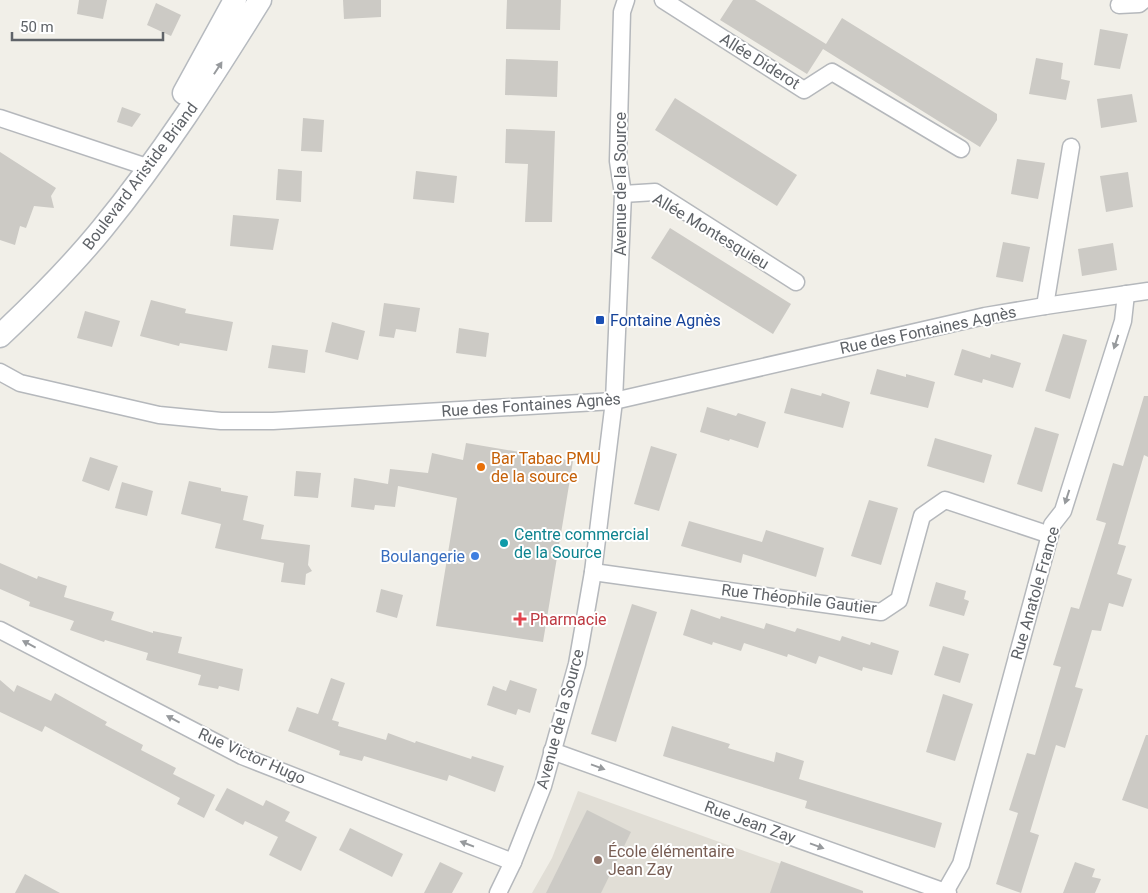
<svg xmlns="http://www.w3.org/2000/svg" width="1148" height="893" font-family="Roboto,sans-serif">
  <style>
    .education { fill: #e1ded6 }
    .building { fill: #cccac5 }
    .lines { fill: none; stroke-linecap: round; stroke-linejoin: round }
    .minor-casing { stroke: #b5b8bc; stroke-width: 19 }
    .secondary-casing { stroke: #b6babf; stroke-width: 25 }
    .minor { stroke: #fff; stroke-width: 16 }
    .secondary { stroke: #fff; stroke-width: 22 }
    .oneway { fill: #979a9d }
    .transit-dot { fill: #1a4fb4; stroke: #fff; stroke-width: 2 }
    .food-dot { fill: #e8710a; stroke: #fff; stroke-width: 2 }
    .culture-dot { fill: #0f9aa8; stroke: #fff; stroke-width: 2 }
    .shop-dot { fill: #3f7fe0; stroke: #fff; stroke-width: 2 }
    .health-dot { fill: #e0444e; stroke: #fff; stroke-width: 2 }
    .education-dot { fill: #8d6e63; stroke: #fff; stroke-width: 2 }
    .labels { text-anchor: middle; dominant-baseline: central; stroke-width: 4; stroke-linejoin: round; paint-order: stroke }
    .street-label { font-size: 16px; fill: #5f6368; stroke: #fff }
    .transit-label { font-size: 16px; fill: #164399; stroke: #fff; text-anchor: start }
    .food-label { font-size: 16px; fill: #c56008; stroke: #fff; text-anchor: start }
    .culture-label { font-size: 16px; fill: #0d838f; stroke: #fff; text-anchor: start }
    .shop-label { font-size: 16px; fill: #366cbe; stroke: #fff; text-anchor: end }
    .health-label { font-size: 16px; fill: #be3a42; stroke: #fff; text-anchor: start }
    .education-label { font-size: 16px; fill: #785e54; stroke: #fff; text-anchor: start }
  </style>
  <rect width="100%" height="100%" fill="#f1efe8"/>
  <path class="education" d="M578,791L761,857L864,893H532L552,858Z"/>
  <g class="building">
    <path d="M79,0H107L103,19L77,14Z"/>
    <path d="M343,0H381V17L344,19Z"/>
    <path d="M507,0H561L560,30L506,29Z"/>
    <path d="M733,0H755L826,44L842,18L997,114V120L980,147L823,49L807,74L720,20Z"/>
    <path d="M156,3L181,15L171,36L147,25Z"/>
    <path d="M1100,29L1128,34L1120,69L1094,65Z"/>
    <path d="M1036,58L1063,63L1061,79L1070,81L1066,100L1029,94Z"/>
    <path d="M506,59L558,61L557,97L505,95Z"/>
    <path d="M1132,94L1137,122L1101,128L1097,99Z"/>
    <path d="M675,98L797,175L777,206L655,130Z"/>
    <path d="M122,107L141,114L132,127L117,122Z"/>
    <path d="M303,118L324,120L322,152L301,151Z"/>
    <path d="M506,129L555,131L552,222H525L528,164L505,163Z"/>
    <path d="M0,152L56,188L51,196L54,208L34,206L26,228L20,226L15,245L0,240Z"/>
    <path d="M1017,159L1045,163L1038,199L1011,194Z"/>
    <path d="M278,169L302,171L301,202L276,200Z"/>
    <path d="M416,171L457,176L454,203L413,199Z"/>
    <path d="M1128,172L1133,207L1106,212L1100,176Z"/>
    <path d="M233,215L279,219L273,250L230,246Z"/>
    <path d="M670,228L791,304L773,334L651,258Z"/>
    <path d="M1003,242L1030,247L1023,282L996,277Z"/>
    <path d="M1113,243L1117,270L1082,276L1078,249Z"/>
    <path d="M151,300L186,309L185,313L233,322L227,351L180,343L179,346L140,336Z"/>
    <path d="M384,303L420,308L416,332L396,329L394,338L379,336Z"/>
    <path d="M85,311L120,321L112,347L77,338Z"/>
    <path d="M332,322L365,331L358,360L325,352Z"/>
    <path d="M459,328L489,333L486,357L456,353Z"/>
    <path d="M1063,334L1087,340L1070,399L1045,391Z"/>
    <path d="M272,345L308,350L305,373L268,368Z"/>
    <path d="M962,349L990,358L991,354L1021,363L1013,388L983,379L982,383L954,375Z"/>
    <path d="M877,369L906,377V374L935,382L928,408L870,394Z"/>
    <path d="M791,388L821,396L822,393L850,402L843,428L784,413Z"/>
    <path d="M1144,396H1148V457L1144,455L1118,544L1126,546L1117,574L1132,579L1123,607L1109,603L1101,631L1092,630L1075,687L1083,689L1065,748L1056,745L1030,832L1039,835L1021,893L996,884L1018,813L1009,810L1027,753L1035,755L1061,667L1053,665L1071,607L1079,609L1106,523L1096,520L1113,463L1123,466Z"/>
    <path d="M707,407L736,416L738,413L766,422L758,448L730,439L729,441L700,432Z"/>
    <path d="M1035,427L1059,434L1042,492L1017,484Z"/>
    <path d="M935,438L992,455L984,483L927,466Z"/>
    <path d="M466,443L573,461L543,642L436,626L457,498L398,486L395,507L375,505L374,510L351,507L354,478L388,484L390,469L428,473L432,453L463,460Z"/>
    <path d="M651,446L677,454L659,511L634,504Z"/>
    <path d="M90,457L118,466L109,491L82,481Z"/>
    <path d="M296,471L321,473L318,498L294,496Z"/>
    <path d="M189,481L221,488V491L248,496L243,520L264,525L261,539L310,545L308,565L312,571L306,574L305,585L281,582L284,563L215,548L221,524L181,514Z"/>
    <path d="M122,482L153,491L147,516L115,508Z"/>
    <path d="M869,500L898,508L881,565L851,556Z"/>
    <path d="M689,521L762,542L766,530L824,548L816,577L743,554L741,563L681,546Z"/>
    <path d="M0,563L37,579L38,576L67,586L64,597L114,612L111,620L153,633V631L182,637L178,653L243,669L239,691L219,686L218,689L198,685L201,675L146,660L148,653L105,640L104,642L70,630L74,621L29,606L30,602L0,589Z"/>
    <path d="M936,582L966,591L964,599L969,601L964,616L929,606Z"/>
    <path d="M381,589L403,595L397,618L376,612Z"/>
    <path d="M632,604L657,612L616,742L591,734Z"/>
    <path d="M691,609L720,619L721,616L764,629L766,623L795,632L797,628L840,641L842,636L870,645L871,642L899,651L892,675L863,667L862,671L819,656L816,664L788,654L787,657L744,643L741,651L713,642L712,645L683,635Z"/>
    <path d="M943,646L969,654L960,683L934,675Z"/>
    <path d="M331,678L345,683L332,720L339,722L338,726L386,740L388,733L415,743L416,741L471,759L472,756L504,766L495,792L449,775L447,781L364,756L362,761L339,755L340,751L288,731L297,707L318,714Z"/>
    <path d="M0,680L14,692L17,685L51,701L55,693L107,722L105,725L143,745L141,750L176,768L173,774L215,795L204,818L177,804L180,798L45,726L42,732L0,712Z"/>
    <path d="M510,680L537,689L530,713L518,709L516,715L487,705L493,686L506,691Z"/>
    <path d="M943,694L973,704L955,761L926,752Z"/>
    <path d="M672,726L730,744L728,748L774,762L776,752L804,761L799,779L942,823L935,848L805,808L807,801L663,756Z"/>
    <path d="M1146,735H1148V809L1122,800Z"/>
    <path d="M227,788L263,806L266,800L290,812L285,821L317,837L301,871L269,855L278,837L245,821L243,825L215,810Z"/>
    <path d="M587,810L631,832L601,893H546Z"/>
    <path d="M350,828L403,854L392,877L339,850Z"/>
    <path d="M781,861L863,891V893H770Z"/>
    <path d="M440,862L463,873L452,893H424Z"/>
    <path d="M1075,862L1095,869L1092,877L1101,879L1095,893H1063Z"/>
    <path d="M25,874L60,893H15Z"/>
  </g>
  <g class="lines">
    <defs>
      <g id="minor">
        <path d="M663,0L804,90L832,72L961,149"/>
        <path d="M1119,5L1139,4L1144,0"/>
        <path d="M0,118L150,168"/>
        <path d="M623,194L655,192L796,282"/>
        <path d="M1045,306L1071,147"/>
        <path d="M0,372L20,383L159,415L221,421H273L614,401L985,316L1045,306L1148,291"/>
        <path d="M593,572L881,612L899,600L922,516L945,500L1050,535"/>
        <path d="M0,630L242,756L513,862"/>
        <path d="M552,751L948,893"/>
        <path d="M945,892L961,864L1050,535L1052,525L1063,511L1123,321L1126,294"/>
        <path d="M498,893L513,862L543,786L577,664L593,572L614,401L623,194L618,161L622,12L626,0"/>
      </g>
      <g id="secondary">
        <path d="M184,93L235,0"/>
        <path d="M0,336C36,302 71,267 102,229C161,157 211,79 260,0"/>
      </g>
    </defs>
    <use href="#minor" class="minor-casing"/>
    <use href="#secondary" class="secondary-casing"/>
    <use href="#minor" class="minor"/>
    <use href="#secondary" class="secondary"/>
  </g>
  <defs><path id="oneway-solid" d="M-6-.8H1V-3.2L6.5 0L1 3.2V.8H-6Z" transform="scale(1.25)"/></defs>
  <g class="oneway">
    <use href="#oneway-solid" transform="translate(218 68) rotate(-57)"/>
    <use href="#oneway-solid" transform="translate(1116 342) rotate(108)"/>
    <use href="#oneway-solid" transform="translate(1067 497) rotate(108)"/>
    <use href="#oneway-solid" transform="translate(29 644) rotate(-152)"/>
    <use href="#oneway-solid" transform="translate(173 719) rotate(-152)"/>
    <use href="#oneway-solid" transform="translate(598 767) rotate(20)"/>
    <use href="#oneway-solid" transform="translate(467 844) rotate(-159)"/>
    <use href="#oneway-solid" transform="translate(817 846) rotate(20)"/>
  </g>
  <rect class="transit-dot" x="595" y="315" width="10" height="10" rx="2.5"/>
  <circle class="food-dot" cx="481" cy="467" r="5"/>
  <circle class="culture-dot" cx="504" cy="543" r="5"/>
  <circle class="shop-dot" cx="475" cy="556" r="5"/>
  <path class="health-dot" d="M517.5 611.5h5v5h5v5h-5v5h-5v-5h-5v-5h5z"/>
  <circle class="education-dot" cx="598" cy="860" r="5"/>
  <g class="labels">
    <g class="street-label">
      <text transform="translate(760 61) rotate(32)">Allée Diderot</text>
      <text transform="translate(140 176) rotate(-53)">Boulevard Aristide Briand</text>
      <text transform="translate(620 184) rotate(-90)">Avenue de la Source</text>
      <text transform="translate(711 231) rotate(31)">Allée Montesquieu</text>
      <text transform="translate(928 330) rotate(-12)">Rue des Fontaines Agnès</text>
      <text transform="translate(531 405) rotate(-4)">Rue des Fontaines Agnès</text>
      <text transform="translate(1035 593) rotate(-74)">Rue Anatole France</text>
      <text transform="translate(799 599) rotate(7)">Rue Théophile Gautier</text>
      <text transform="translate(560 719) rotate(-75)">Avenue de la Source</text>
      <text transform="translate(252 756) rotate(24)">Rue Victor Hugo</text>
      <text transform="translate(750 822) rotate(20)">Rue Jean Zay</text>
    </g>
    <g class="transit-label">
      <text x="610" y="320">Fontaine Agnès</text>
    </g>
    <g class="food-label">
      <text x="491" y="458">Bar Tabac PMU<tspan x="491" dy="18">de la source</tspan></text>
    </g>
    <g class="culture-label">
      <text x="514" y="534">Centre commercial<tspan x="514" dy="18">de la Source</tspan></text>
    </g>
    <g class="shop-label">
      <text x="465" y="556">Boulangerie</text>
    </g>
    <g class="health-label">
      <text x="530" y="619">Pharmacie</text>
    </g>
    <g class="education-label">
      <text x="608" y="851">École élémentaire<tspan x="608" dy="18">Jean Zay</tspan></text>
    </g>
  </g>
  <path d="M12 32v8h151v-8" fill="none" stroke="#5f6368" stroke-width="2.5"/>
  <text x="20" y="32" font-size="15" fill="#5f6368" stroke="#ffffff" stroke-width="4" paint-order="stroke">50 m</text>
</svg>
